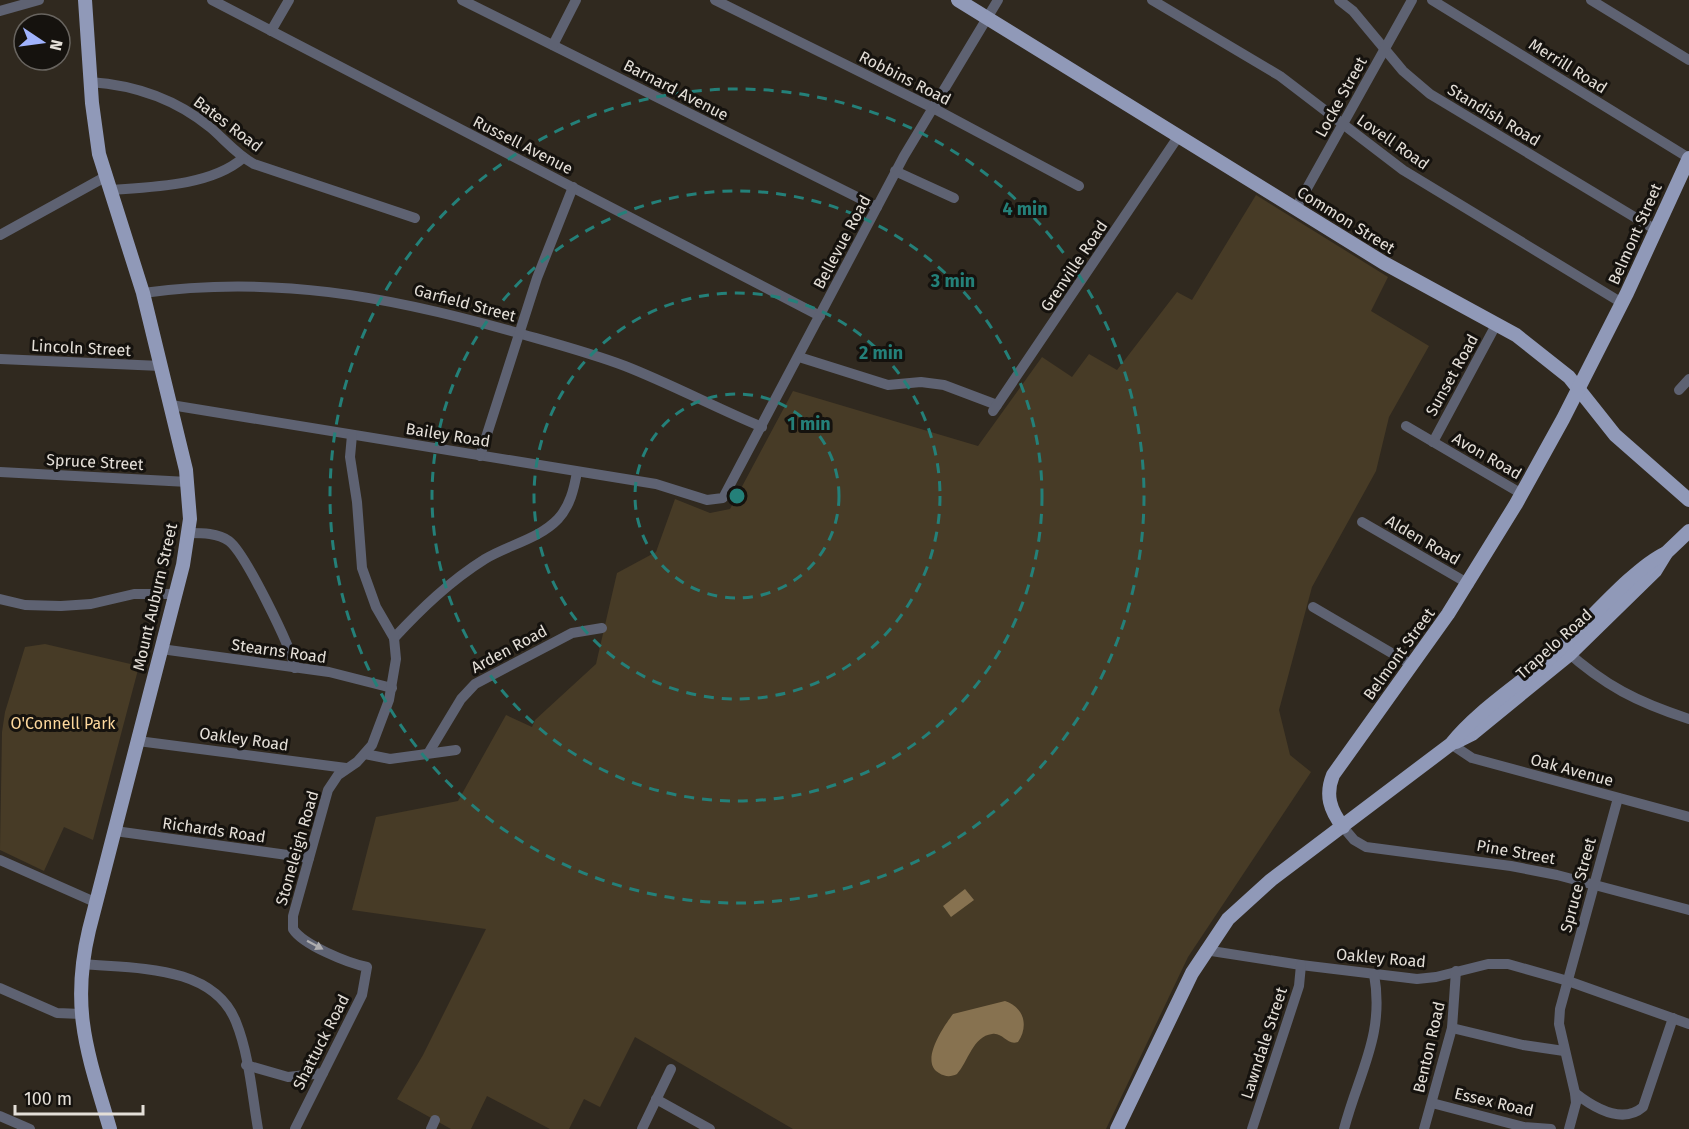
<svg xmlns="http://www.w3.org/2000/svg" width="1689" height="1129" font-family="'Fira Sans',sans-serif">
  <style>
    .green { fill: #473b26 }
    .water { fill: #877250 }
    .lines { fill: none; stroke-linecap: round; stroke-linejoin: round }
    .minor { stroke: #5e6272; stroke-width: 10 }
    .major { stroke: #9099b8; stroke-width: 14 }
    .oneway { fill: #aeadaf }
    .ring { fill: none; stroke: #248079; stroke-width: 3; stroke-dasharray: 10 8 }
    .labels { text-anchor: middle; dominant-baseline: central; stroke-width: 6; stroke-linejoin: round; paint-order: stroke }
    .street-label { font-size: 16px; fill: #e4dfd8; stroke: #15120e }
    .park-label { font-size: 16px; fill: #fcd79c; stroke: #15120e }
    .centre { fill: #248079; stroke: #15120e; stroke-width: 3 }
    .ring-label { font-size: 18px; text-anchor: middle; font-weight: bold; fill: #248079; stroke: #15120e; stroke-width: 6; stroke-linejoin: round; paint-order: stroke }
  </style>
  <rect width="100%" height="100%" fill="#30291f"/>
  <g class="green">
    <path d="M1256,195L1388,277L1371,311L1429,346L1389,417L1376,471L1312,587L1279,710L1290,755L1311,772L1188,957L1106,1129H793L635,1037L600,1107L584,1099L569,1129H550L487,1096L471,1129H451L397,1099L423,1055L486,929L352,910L376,817L458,801L506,715L532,727L535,720L596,664L617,573L656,552L675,499L710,513L730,509L793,391L978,446L1042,357L1072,377L1089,354L1117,370L1177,292L1192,300Z"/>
    <path d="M45,644L139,666L93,840L64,827L44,871L0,850L2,732L5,712L25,647Z"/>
  </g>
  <g class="water">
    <path d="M965,889L974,900L951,917L943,906Z"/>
    <path d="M1005,1001C1024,1007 1029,1026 1018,1042C1007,1046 1003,1032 992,1034C973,1036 968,1062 957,1074C951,1077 945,1077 939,1073C919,1062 944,1026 953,1014Z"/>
  </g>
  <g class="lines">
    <g class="minor">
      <path d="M212,0L820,316"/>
      <path d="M462,0L877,207"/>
      <path d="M715,0L933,108L1079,186"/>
      <path d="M1152,0L1280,76L1403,170L1622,303"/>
      <path d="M1339,0L1353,11L1403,71L1430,94L1656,230"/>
      <path d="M1432,0L1689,158"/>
      <path d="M1591,0L1689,60"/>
      <path d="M0,11L39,0"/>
      <path d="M271,31L289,0"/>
      <path d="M553,45L576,0"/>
      <path d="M90,82C135,85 176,99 211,128C225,140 237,155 254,164L415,218"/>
      <path d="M895,171L954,198"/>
      <path d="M109,190C151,187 211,186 243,158"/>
      <path d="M1296,208L1412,0"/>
      <path d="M0,235L105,177"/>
      <path d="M143,293C272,275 387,296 511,331C549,342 588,352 625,366C671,384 716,408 762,427"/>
      <path d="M799,357L888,385L921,382L944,385L997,405"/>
      <path d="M0,359L161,366"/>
      <path d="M1679,390L1689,379"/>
      <path d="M171,405L656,484L707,500L723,498L904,156L998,0"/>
      <path d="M993,411L1178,137"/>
      <path d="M1406,426L1522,494"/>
      <path d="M1433,442L1497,323"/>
      <path d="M480,456L537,278L573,187"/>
      <path d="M0,472L188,482"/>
      <path d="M1362,522L1469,584"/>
      <path d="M189,533C202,533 218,533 229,541C245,553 291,647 295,668"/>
      <path d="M0,599L25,605L61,606L91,604L134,594H176"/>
      <path d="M1313,607L1412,665"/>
      <path d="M394,638C422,608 450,581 485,559C508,545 539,539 558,519C570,506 574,489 577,472"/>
      <path d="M161,649L329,672L392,688"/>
      <path d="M1564,649C1605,686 1637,702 1689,719"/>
      <path d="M138,741L346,768"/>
      <path d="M1451,744L1472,758L1689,817"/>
      <path d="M429,752L461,699L475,684L572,633L602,628"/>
      <path d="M365,754L390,759L456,750"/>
      <path d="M1343,827L1354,840L1366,847L1511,866L1557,875L1689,910"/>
      <path d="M115,831L309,858"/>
      <path d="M0,860L97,903"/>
      <path d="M1205,950L1301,965L1417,979L1436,977L1488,964H1508L1568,981L1689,1024"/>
      <path d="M82,964C134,969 213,964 236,1022C249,1054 252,1094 258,1129"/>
      <path d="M0,988L57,1013L81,1014"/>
      <path d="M1452,1028L1523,1045L1564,1051"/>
      <path d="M246,1065L288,1077L323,1073"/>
      <path d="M1575,1093C1593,1107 1622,1125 1643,1107L1673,1018"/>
      <path d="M656,1099L710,1129"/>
      <path d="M1432,1103L1524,1127L1551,1129"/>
      <path d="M0,1116L30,1129"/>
      <path d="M295,1129L362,995L367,967C348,963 303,945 293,929V916L328,790L338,775L357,762L372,745L389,700L396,659L394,638L376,607L362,568L357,502L350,457L352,435"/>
      <path d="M431,1129L435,1120"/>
      <path d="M642,1129L671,1069"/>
      <path d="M1252,1129L1299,986L1301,965"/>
      <path d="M1344,1129C1359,1072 1385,1035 1374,974"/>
      <path d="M1424,1129L1452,1028L1456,971"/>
      <path d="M1569,1129L1576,1103L1575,1093L1559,1024L1560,1009L1618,798"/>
    </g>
    <g class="major">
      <path d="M85,0L92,103L99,154L143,293L186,470L190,519L183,565L89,930C70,1010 88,1054 110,1129"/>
      <path d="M958,0L1384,263L1516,335L1569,377L1615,435L1689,500"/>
      <path d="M1456,742L1472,734L1570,654L1655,571L1666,553L1689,531"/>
      <path d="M1343,827C1330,810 1325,795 1333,775L1448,614L1516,504L1563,419L1627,293L1689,158"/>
      <path d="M1117,1129L1192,973L1228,919L1271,880L1451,744C1479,709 1521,684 1554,654C1584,627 1633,568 1666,553"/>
    </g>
  </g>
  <defs><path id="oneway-solid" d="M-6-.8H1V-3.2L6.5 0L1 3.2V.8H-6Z" transform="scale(1.5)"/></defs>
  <use class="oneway" href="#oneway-solid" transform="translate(315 945) rotate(28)"/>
  <g class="ring">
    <circle cx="737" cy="496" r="102"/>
    <circle cx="737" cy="496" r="203"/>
    <circle cx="737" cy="496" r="305"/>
    <circle cx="737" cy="496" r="407"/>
  </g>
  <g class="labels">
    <g class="street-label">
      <text transform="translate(1568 66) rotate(32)">Merrill Road</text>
      <text transform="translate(905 78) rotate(27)">Robbins Road</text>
      <text transform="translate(676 90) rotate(27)">Barnard Avenue</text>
      <text transform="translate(1341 97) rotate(-61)">Locke Street</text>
      <text transform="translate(1494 115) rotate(31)">Standish Road</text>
      <text transform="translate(228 124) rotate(37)">Bates Road</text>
      <text transform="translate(1393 142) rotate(35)">Lovell Road</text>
      <text transform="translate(523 145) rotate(27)">Russell Avenue</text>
      <text transform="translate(1346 220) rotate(32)">Common Street</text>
      <text transform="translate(1635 234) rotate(-66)">Belmont Street</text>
      <text transform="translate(842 242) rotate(-62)">Bellevue Road</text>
      <text transform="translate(1074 266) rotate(-56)">Grenville Road</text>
      <text transform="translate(465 303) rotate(15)">Garfield Street</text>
      <text transform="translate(81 348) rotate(3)">Lincoln Street</text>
      <text transform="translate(1452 375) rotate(-61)">Sunset Road</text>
      <text transform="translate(448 435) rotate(9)">Bailey Road</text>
      <text transform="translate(1487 456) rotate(30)">Avon Road</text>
      <text transform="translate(95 462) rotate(3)">Spruce Street</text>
      <text transform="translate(1423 540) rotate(30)">Alden Road</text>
      <text transform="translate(155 597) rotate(-77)">Mount Auburn Street</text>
      <text transform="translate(1554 644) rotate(-42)">Trapelo Road</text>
      <text transform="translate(509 649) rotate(-28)">Arden Road</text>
      <text transform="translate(279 651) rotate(8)">Stearns Road</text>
      <text transform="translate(1399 654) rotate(-54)">Belmont Street</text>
      <text transform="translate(244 739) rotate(8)">Oakley Road</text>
      <text transform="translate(1572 770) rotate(15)">Oak Avenue</text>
      <text transform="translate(214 830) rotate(8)">Richards Road</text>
      <text transform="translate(297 848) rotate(-74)">Stoneleigh Road</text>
      <text transform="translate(1516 852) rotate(10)">Pine Street</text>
      <text transform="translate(1578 885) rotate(-75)">Spruce Street</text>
      <text transform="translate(1381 958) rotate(5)">Oakley Road</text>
      <text transform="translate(321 1042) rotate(-63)">Shattuck Road</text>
      <text transform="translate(1264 1043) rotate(-72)">Lawndale Street</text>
      <text transform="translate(1429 1047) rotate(-77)">Benton Road</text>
      <text transform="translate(1494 1102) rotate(13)">Essex Road</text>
    </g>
    <g class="park-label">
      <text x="63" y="723">O'Connell Park</text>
    </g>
  </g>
  <circle cx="737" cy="496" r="9" class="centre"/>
  <g class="ring-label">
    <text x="1025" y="215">4 min</text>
    <text x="953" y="287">3 min</text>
    <text x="881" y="359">2 min</text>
    <text x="809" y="430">1 min</text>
  </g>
  <g transform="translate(42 42) rotate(103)"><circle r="28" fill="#15120e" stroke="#68645f" stroke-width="1.5"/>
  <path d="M0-4.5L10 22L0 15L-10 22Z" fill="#a0b3fd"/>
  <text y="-9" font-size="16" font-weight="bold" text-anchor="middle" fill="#e4dfd8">N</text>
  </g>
  <path d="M15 1105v9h128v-9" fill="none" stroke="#e4dfd8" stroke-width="3"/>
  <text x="24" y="1105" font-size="18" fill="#e4dfd8" stroke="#15120e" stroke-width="4.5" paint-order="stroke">100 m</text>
</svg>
